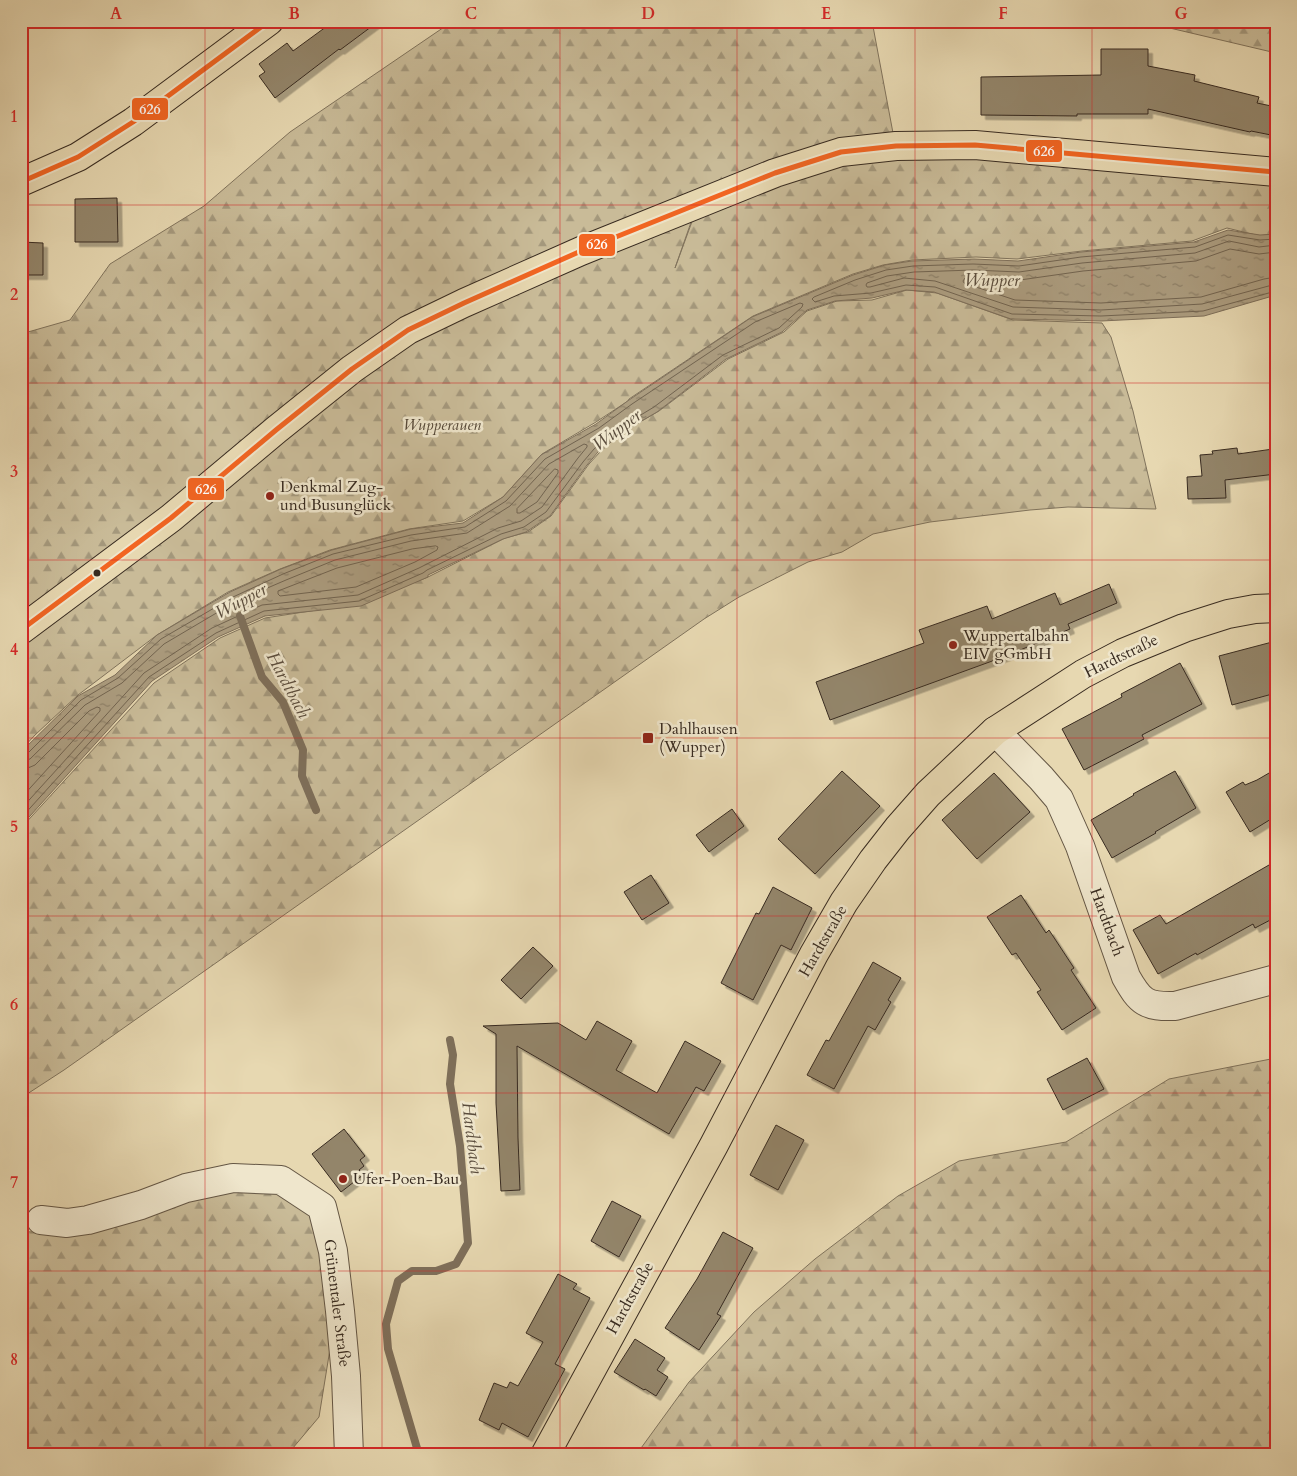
<svg xmlns="http://www.w3.org/2000/svg" width="1297" height="1476" font-family="Cardo,serif">
  <style>
    .forest { fill: url(#forest-firs); stroke: #80735c }
    .water { fill: url(#water-ripples); stroke: #7e6f5a }
    .lines { fill: none; stroke-linecap: round; stroke-linejoin: round }
    .shore { stroke: #726450; stroke-width: 1 }
    .stream { stroke: #7e6f5a; stroke-width: 8 }
    .building { fill: #93856b; stroke: #382b20; filter: url(#shadow) }
    .minor-casing { stroke: #645644; stroke-width: 30 }
    .major-casing { stroke: #382b20; stroke-width: 30 }
    .minor { stroke: #efe6cc; stroke-width: 28 }
    .major { stroke: #e7d8b1; stroke-width: 28 }
    .bus-1-casing { stroke: #efe6cc; stroke-width: 9 }
    .bus-1 { stroke: #f26522; stroke-width: 5 }
    .grid { fill: none; stroke: #d62828; stroke-width: 1; stroke-opacity: 0.55 }
    .poi-dot { fill: #8f2418; stroke: #efe6cc; stroke-width: 2 }
    .bus-dot { fill: #382b20; stroke: #efe6cc; stroke-width: 2 }
    .labels { text-anchor: middle; dominant-baseline: central; stroke-width: 5; stroke-linejoin: round; paint-order: stroke }
    .park-label { font-size: 16px; font-style: italic; fill: #554838; stroke: #efe6cc }
    .poi-label { font-size: 16px; fill: #382b20; stroke: #efe6cc; text-anchor: start }
    .street-label { font-size: 16px; fill: #382b20; stroke: #efe6cc }
    .water-label { font-size: 18px; font-style: italic; fill: #5b4d3d; stroke: #efe6cc }
    .line-badge { stroke: #efe6cc; stroke-width: 2 }
    .badge-label { font-size: 14px; text-anchor: middle; font-weight: bold; fill: #fff }
    .neatline { fill: none; stroke: #d62828; stroke-width: 2 }
    .grid-label { font-size: 16px; text-anchor: middle; font-weight: bold; fill: #d62828 }
  </style>
  <defs>
    <pattern id="forest-firs" width="22" height="20" patternUnits="userSpaceOnUse" patternTransform="scale(1.25)"><rect width="22" height="20" fill="#c9bb98"/><path d="M5 1l3.5 6h-7zM16 11l3.5 6h-7z" fill="#a4987c"/></pattern>
    <pattern id="water-ripples" width="26" height="14" patternUnits="userSpaceOnUse" patternTransform="scale(1.25)"><rect width="26" height="14" fill="#ac9d80"/><path d="M2 4q2-2 4 0t4 0M15 11q2-2 4 0t4 0" fill="none" stroke="#8d8068"/></pattern>
    <filter id="shadow"><feDropShadow dx="4.5" dy="4.5" stdDeviation="0" flood-color="#0004"/></filter>
  </defs>
  <rect width="100%" height="100%" fill="#e7d8b1"/>
  <filter id="stains"><feTurbulence type="fractalNoise" baseFrequency=".004" numOctaves="4"/><feColorMatrix values="0 0 0 0 .2 0 0 0 0 .09 0 0 0 0 .02 0 0 0 .5 -.17"/></filter>
  <radialGradient id="worn" r=".72"><stop offset=".6" stop-color="#630" stop-opacity="0"/><stop offset="1" stop-color="#630" stop-opacity=".3"/></radialGradient>
  <g class="forest">
    <path d="M453,21H872L893,133L462,297L21,619V334L70,320L110,264L204,206L290,132Z"/>
    <path d="M1140,21H1276V53Z"/>
    <path d="M968,150L1276,184V233L1260,236L1227,228L1192,241L1082,251L1017,259L976,257L912,260L883,265L853,274L753,316L629,399L628,401L596,422L542,454L503,497L463,521L409,529L330,550L280,569L228,592L157,635L78,695L35,735L21,750V639L410,334L696,208L675,268L697,208L791,168Z"/>
    <path d="M907,290L937,293L1013,320L1102,323L1111,337L1133,411L1156,509L1068,507L1030,510L930,522L873,534L842,552L808,562L792,570L739,597L704,619L64,1070L21,1098V828L154,683L220,638L265,618L362,603L428,577L505,538L528,532L551,516L589,464L600,452L621,433L659,411L728,359L784,332L807,311L837,301L872,300Z"/>
    <path d="M1276,1058V1455H636L689,1382L754,1312L815,1259L898,1196L959,1161L1066,1142L1169,1079Z"/>
    <path d="M280,1184L320,1211L335,1318L319,1417L287,1455H21V1232L91,1231L188,1191Z"/>
  </g>
  <path class="water" d="M1228,230L1260,235L1276,234V295L1204,316L1101,321L1011,319L934,292L906,290L872,298L835,301L807,310L782,332L726,359L657,412L619,434L598,452L587,465L550,516L526,532L503,539L428,575V577L361,606L265,616L218,637L152,681L21,826V752L78,696L115,675L157,635L230,592L281,569L332,550L411,529L463,523L503,497L541,455L596,424L629,400L752,317L853,275L885,265L912,261L974,259L1018,261L1081,252L1194,242Z"/>
  <g class="lines">
    <g class="shore">
      <path d="M1276,239L1260,240L1228,235L1195,247L1081,257L1019,266L973,264L913,266L886,270L855,280L814,297L812,299L815,302L834,296L871,293L906,285L935,287L1012,314L1101,316L1203,311L1276,291"/>
      <path d="M1276,245L1259,247L1229,241L1195,253L1082,263L1019,272L973,270L914,272L887,276L867,283L866,285L867,287H870L904,278L935,281L1013,307L1101,310L1202,304L1276,284"/>
      <path d="M1276,252L1259,254L1230,249L1196,261L1083,271L1020,280L965,278L963,281L964,283L1015,300L1101,303L1201,297L1264,279L1276,277"/>
      <path d="M555,469L558,470V473L537,502L520,513H517V509Z"/>
      <path d="M436,546L438,547L437,550L415,562L356,587L280,596L278,594V591L337,568L412,549Z"/>
      <path d="M21,755L27,754L81,700L118,678L161,639L233,597L283,574L333,554L411,535L465,527L506,501L545,459L599,428L632,404L755,322L800,303L803,304L802,307L779,328L723,355L654,407L616,430L594,449L583,462L546,512L524,527L501,534L427,570L423,573L359,601L264,611L216,633L149,677L21,818"/>
      <path d="M21,761L30,759L85,705L122,683L164,644L235,602L286,580L335,560L411,541L467,533L510,506L549,464L584,444L587,445V447L578,458L542,507L521,521L498,528L419,568L358,595L262,605L212,628L144,673L21,809"/>
      <path d="M21,769L28,768L35,765L89,711L97,707L100,708V711L21,798"/>
    </g>
    <g class="stream">
      <path d="M240,616L262,677L283,702L303,750L302,776L316,810"/>
      <path d="M419,1455L388,1349L386,1324L398,1281L412,1271H436L456,1264L468,1243L460,1146L450,1084L453,1055L450,1040"/>
    </g>
  </g>
  <g class="building">
    <path d="M334,21H379L340,50L339,49L275,98L259,76L265,72L259,64L287,43L293,51Z"/>
    <path d="M1101,49H1148V66L1195,75L1194,81L1259,97L1257,103L1276,107V136L1251,131L1250,132L1148,109V114H1077V116L981,115V77L1101,75Z"/>
    <path d="M117,198L118,242H75V199Z"/>
    <path d="M21,242L43,243V275H21Z"/>
    <path d="M1237,448L1238,454L1273,449L1276,474L1225,480L1226,498L1188,499L1187,477L1202,476L1200,455L1213,454L1212,451Z"/>
    <path d="M1109,584L1117,603L1068,624L1070,629L1006,656L830,720L816,682L924,643L919,630L987,606L992,619L1055,593L1060,605Z"/>
    <path d="M1276,641V693L1232,705L1219,656Z"/>
    <path d="M1180,663L1202,704L1142,735L1144,739L1084,770L1062,729L1122,697L1121,694Z"/>
    <path d="M1276,769V816L1250,832L1226,792L1243,782L1245,785L1257,780Z"/>
    <path d="M842,771L880,806L815,874L778,839Z"/>
    <path d="M1175,771L1196,808L1155,832L1156,833L1112,858L1091,820L1134,795L1133,794Z"/>
    <path d="M994,773L1030,812L977,859L942,820Z"/>
    <path d="M732,809L744,826L709,852L696,835Z"/>
    <path d="M1276,861V917L1255,928L1253,924L1197,955L1196,953L1158,974L1133,930L1160,915L1166,924Z"/>
    <path d="M651,875L669,903L642,920L624,892Z"/>
    <path d="M773,887L812,908L791,950L781,945L753,1000L721,983L756,913L759,914Z"/>
    <path d="M1021,895L1046,933L1049,930L1074,968L1071,970L1096,1008L1062,1030L1037,992L1041,990L1028,971L1016,953L1012,955L987,917Z"/>
    <path d="M533,947L553,966L521,999L501,980Z"/>
    <path d="M873,962L901,978L888,1000L891,1002L875,1030L868,1026L834,1089L807,1075L826,1040L829,1041Z"/>
    <path d="M597,1021L632,1041L616,1070L657,1093L685,1041L721,1061L704,1091L696,1087L669,1134L517,1046L518,1138L520,1190L501,1191L496,1103V1034L483,1026L558,1023L586,1040Z"/>
    <path d="M1087,1058L1104,1089L1063,1110L1047,1079Z"/>
    <path d="M776,1125L804,1140L778,1190L750,1175Z"/>
    <path d="M344,1129L365,1156L360,1160L364,1166L359,1170L363,1175L341,1192L312,1154Z"/>
    <path d="M612,1201L641,1216L619,1257L591,1241Z"/>
    <path d="M723,1232L753,1248L717,1314L721,1316L699,1350L665,1328L697,1279Z"/>
    <path d="M558,1274L577,1284L573,1289L590,1298L555,1364L565,1369L528,1437L502,1423L499,1430L479,1420L494,1383L507,1388L510,1382L518,1386L543,1342L526,1333Z"/>
    <path d="M635,1339L665,1358L657,1370L668,1377L656,1396L645,1389L644,1390L614,1372Z"/>
  </g>
  <g class="lines">
    <defs>
      <g id="minor">
        <path d="M995,731L1041,778L1059,799L1080,846L1126,977C1140,1002 1146,1007 1175,1006L1276,979"/>
        <path d="M41,1220L67,1223L88,1220L141,1205L186,1188L233,1178L281,1180L322,1207L333,1251L340,1311L346,1376L349,1455"/>
      </g>
      <g id="major">
        <path d="M21,182L78,157L133,122L269,21"/>
        <path d="M21,630L171,518L276,430L352,369L408,330L464,303L581,251L775,173L841,152L896,146L975,145L1276,172"/>
        <path d="M545,1455L714,1145L814,954L844,902L873,860L898,828L928,794L995,731L1083,674L1123,653L1184,628L1228,614L1255,609L1276,608"/>
      </g>
    </defs>
    <use href="#minor" class="minor-casing"/>
    <use href="#major" class="major-casing"/>
    <use href="#minor" class="minor"/>
    <use href="#major" class="major"/>
    <defs>
      <g id="bus-1">
        <path d="M21,182L78,157L133,122L269,21"/>
        <path d="M21,630L171,518L276,430L352,369L408,330L464,303L581,251L775,173L841,152L896,146L975,145L1276,172"/>
      </g>
    </defs>
    <use href="#bus-1" class="bus-1-casing"/>
    <use href="#bus-1" class="bus-1"/>
  </g>
  <path class="grid" d="M205,21V1455M382,21V1455M560,21V1455M737,21V1455M915,21V1455M1092,21V1455M21,205H1276M21,383H1276M21,560H1276M21,738H1276M21,916H1276M21,1093H1276M21,1271H1276"/>
  <g class="poi-dot">
    <circle cx="270" cy="496" r="5"/>
    <circle cx="953" cy="645" r="5"/>
    <rect x="642" y="732" width="12" height="12" rx="2.5"/>
    <circle cx="343" cy="1179" r="5"/>
  </g>
  <circle class="bus-dot" cx="97" cy="573" r="4.5"/>
  <g class="labels">
    <g class="park-label">
      <text x="442" y="425">Wupperauen</text>
    </g>
    <g class="poi-label">
      <text x="280" y="487">Denkmal Zug-<tspan x="280" dy="18">und Busunglück</tspan></text>
      <text x="963" y="636">Wuppertalbahn<tspan x="963" dy="18">EIV gGmbH</tspan></text>
      <text x="659" y="729">Dahlhausen<tspan x="659" dy="18">(Wupper)</tspan></text>
      <text x="353" y="1179">Ufer-Poen-Bau</text>
    </g>
    <g class="street-label">
      <text transform="translate(1121 656) rotate(-26)">Hardtstraße</text>
      <text transform="translate(1107 922) rotate(70)">Hardtbach</text>
      <text transform="translate(823 941) rotate(-60)">Hardtstraße</text>
      <text transform="translate(630 1298) rotate(-61)">Hardtstraße</text>
      <text transform="translate(337 1303) rotate(83)">Grünentaler Straße</text>
    </g>
    <g class="water-label">
      <text x="992" y="280">Wupper</text>
      <text transform="translate(617 430) rotate(-37)">Wupper</text>
      <text transform="translate(241 601) rotate(-28)">Wupper</text>
      <text transform="translate(288 685) rotate(62)">Hardtbach</text>
      <text transform="translate(472 1138) rotate(83)">Hardtbach</text>
    </g>
  </g>
  <g class="line-badge">
    <rect x="131" y="97" width="38" height="24" rx="5" fill="#f26522"/>
    <rect x="1025" y="139" width="38" height="24" rx="5" fill="#f26522"/>
    <rect x="578" y="233" width="38" height="24" rx="5" fill="#f26522"/>
    <rect x="187" y="477" width="38" height="24" rx="5" fill="#f26522"/>
  </g>
  <g class="badge-label">
    <text x="150" y="114">626</text>
    <text x="1044" y="156">626</text>
    <text x="597" y="249">626</text>
    <text x="206" y="494">626</text>
  </g>
  <rect width="1297" height="1476" fill="none" stroke="#e7d8b1" stroke-width="55"/>
  <rect x="28" y="28" width="1242" height="1420" class="neatline"/>
  <g class="grid-label">
    <text x="116" y="19">A</text>
    <text x="294" y="19">B</text>
    <text x="471" y="19">C</text>
    <text x="648" y="19">D</text>
    <text x="826" y="19">E</text>
    <text x="1003" y="19">F</text>
    <text x="1181" y="19">G</text>
    <text x="14" y="122">1</text>
    <text x="14" y="300">2</text>
    <text x="14" y="477">3</text>
    <text x="14" y="655">4</text>
    <text x="14" y="832">5</text>
    <text x="14" y="1010">6</text>
    <text x="14" y="1188">7</text>
    <text x="14" y="1365">8</text>
  </g>
  <rect width="100%" height="100%" filter="url(#stains)"/>
  <rect width="100%" height="100%" fill="url(#worn)"/>
</svg>
